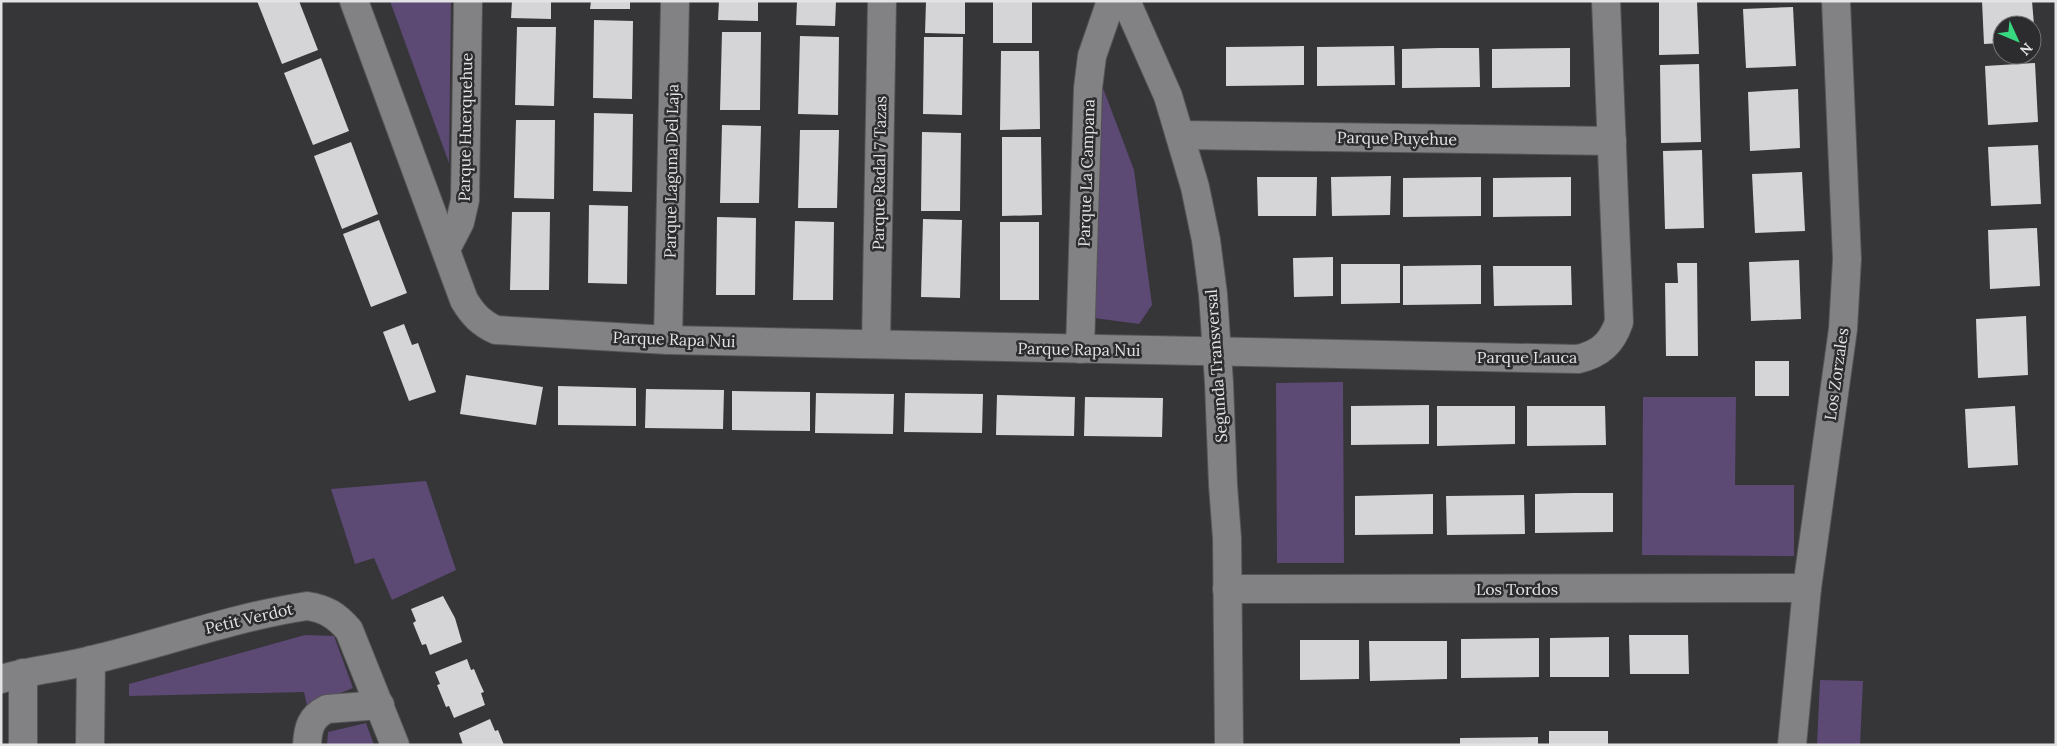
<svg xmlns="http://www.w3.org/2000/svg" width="2057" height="746" font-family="Lora,serif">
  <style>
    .green { fill: #5c4974 }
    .building { fill: #d5d4d7 }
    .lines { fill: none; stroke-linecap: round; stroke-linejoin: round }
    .minor-casing { stroke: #555456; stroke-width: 30 }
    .tertiary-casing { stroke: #555456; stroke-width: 30 }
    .minor { stroke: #828184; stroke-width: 28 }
    .tertiary { stroke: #828184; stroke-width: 28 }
    .labels { text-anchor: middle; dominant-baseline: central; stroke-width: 5; stroke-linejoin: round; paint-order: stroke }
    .street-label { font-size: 16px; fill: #e3e2e4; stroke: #2c2b2e }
  </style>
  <rect width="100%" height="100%" fill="#363538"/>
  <g class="green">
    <path d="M390,1H451L449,163Z"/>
    <path d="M1103,88L1134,170L1152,305L1139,324L1094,318Z"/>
    <path d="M1343,382L1344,563H1277L1276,383Z"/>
    <path d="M1643,397H1736L1735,485H1794V556L1642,555Z"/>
    <path d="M426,481L456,570L392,600L374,558L355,564L331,489Z"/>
    <path d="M305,635L334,636L353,688L307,706L304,692L129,696V684Z"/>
    <path d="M1820,680L1863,681L1860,745H1817Z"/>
    <path d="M366,723L374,745H327L328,732Z"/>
  </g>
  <g class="building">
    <path d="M257,1H299L318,50L282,64Z"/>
    <path d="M512,1H551V19L511,18Z"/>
    <path d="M591,1H630V9H590Z"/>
    <path d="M719,1H758V21L718,20Z"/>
    <path d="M797,1H836L835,26L796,25Z"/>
    <path d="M926,1H965V34L925,33Z"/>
    <rect x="993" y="1" width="39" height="42"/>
    <path d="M1659,1H1697L1699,54L1659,55Z"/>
    <path d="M1982,1H2032L2034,25H2002V43L1984,44Z"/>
    <path d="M1793,7L1796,66L1746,68L1743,9Z"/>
    <path d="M594,20L633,21L632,99L593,98Z"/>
    <path d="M517,27H556L554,106L515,105Z"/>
    <path d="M722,32H761L760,110H720Z"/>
    <path d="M800,36L839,37L838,115L798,114Z"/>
    <path d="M924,37H963L962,115L923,114Z"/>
    <path d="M1304,46V85L1226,86V47Z"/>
    <path d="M1394,46L1395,85L1317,86V47Z"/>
    <path d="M1440,48H1479L1480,87L1402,88V49Z"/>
    <path d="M1570,48V87L1492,88V49Z"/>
    <path d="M1001,51H1039L1040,129L1000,130Z"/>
    <path d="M321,58L349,131L313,145L284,73Z"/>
    <path d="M2035,63L2038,122L1988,125L1985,66Z"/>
    <path d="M1699,64L1701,142L1661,143L1660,65Z"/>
    <path d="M1798,89L1800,148L1750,151L1748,92Z"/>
    <path d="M594,113L633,114L632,192L593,191Z"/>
    <path d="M516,120H555L554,199L514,198Z"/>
    <path d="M722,125L761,126L759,203H720Z"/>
    <path d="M800,130H839L837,208H798Z"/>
    <path d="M922,132L961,133L960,211H921Z"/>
    <path d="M1002,137H1041L1042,215L1002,216Z"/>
    <path d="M351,142L378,214L342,229L314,156Z"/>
    <path d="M2038,145L2041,204L1991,206L1988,147Z"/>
    <path d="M1702,150L1704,228L1665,229L1663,151Z"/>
    <path d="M1802,172L1805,231L1755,233L1752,174Z"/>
    <path d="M1391,176L1390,215L1332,216L1331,177Z"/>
    <path d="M1257,177H1317L1316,216H1258Z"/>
    <path d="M1481,177V216L1403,217V178Z"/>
    <path d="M1571,177V216L1493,217V178Z"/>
    <path d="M589,205L628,206L627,284L588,283Z"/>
    <path d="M512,212H550L549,290H510Z"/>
    <path d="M717,217L756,218L755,295H716Z"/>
    <path d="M923,219L962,220L960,298L921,297Z"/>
    <path d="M379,220L407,293L371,307L343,234Z"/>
    <path d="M795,221L834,222L833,300H793Z"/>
    <rect x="1000" y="222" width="39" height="78"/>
    <path d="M2037,228L2040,286L1990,289L1988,230Z"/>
    <path d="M1333,257V296L1294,297L1293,258Z"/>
    <path d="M1799,260L1801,319L1751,321L1749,262Z"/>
    <path d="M1677,263H1697L1698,356H1666L1665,283H1678Z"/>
    <path d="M1341,264H1400V303L1341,304Z"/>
    <path d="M1481,265V304L1403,305V266Z"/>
    <path d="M1493,266H1571L1572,305L1494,306Z"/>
    <path d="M2026,316L2028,375L1978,378L1976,319Z"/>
    <path d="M404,324L412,345L418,343L436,392L409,401L383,332Z"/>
    <rect x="1755" y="361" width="34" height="35"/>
    <path d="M466,375L543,387L536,425L460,414Z"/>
    <path d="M558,386L636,388V426L558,425Z"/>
    <path d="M646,389L724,390L723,429L645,428Z"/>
    <path d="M732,391L810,392V431L732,430Z"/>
    <path d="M816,393L894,394L893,434L815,433Z"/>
    <path d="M905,393L983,394L982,433L904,432Z"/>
    <path d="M997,395L1075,397L1074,436L996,435Z"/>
    <path d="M1085,397L1163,398L1162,437L1084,436Z"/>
    <path d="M1429,405V444L1351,445V406Z"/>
    <path d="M1437,406H1515V444L1437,446Z"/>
    <path d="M1527,406H1605L1606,445L1527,446Z"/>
    <path d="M2015,406L2018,465L1968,468L1965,409Z"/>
    <path d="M1574,493H1613V532L1535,533V494Z"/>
    <path d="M1433,494V534L1355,535V496Z"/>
    <path d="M1524,495L1525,534L1447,535L1446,496Z"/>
    <path d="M443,596L455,618L462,642L430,655L426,644L422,645L413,623L416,621L411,609Z"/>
    <path d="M1629,635H1688L1689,674H1630Z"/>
    <path d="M1609,637V677H1550V638Z"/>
    <path d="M1539,638V677L1461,678V639Z"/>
    <path d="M1300,640H1359V679L1300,680Z"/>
    <path d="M1369,641H1447V679L1370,681Z"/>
    <path d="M467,659L471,670L474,669L479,681L484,692L481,693L485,705L454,718L449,706L446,707L437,685L440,684L435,672Z"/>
    <path d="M490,719L495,731L498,730L504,745H463L459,733Z"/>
    <rect x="1549" y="731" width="59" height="14"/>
    <path d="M1538,737V745H1460V738Z"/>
  </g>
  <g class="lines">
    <defs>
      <g id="minor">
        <path d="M354,1L464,300C473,315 481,323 496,330L668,340L1578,359C1600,354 1612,343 1619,322L1606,1"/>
        <path d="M1181,135L1612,141"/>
        <path d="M446,249L460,222L465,200L468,1"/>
        <path d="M668,340L675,1"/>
        <path d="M876,344L882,1"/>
        <path d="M1080,349L1088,88L1092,56L1111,1"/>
        <path d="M1227,589L1807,588"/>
        <path d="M1,679C31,670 62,668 92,660C164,643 234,617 307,606C326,609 336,615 349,630L395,745"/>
        <path d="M23,745V673"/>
        <path d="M90,745L91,660"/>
        <path d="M307,745C308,727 311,717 327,709L380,705"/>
        <path d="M1792,745L1807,588L1843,329L1847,259L1836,1"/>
      </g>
      <path id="tertiary" d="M1126,1L1168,96L1195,187L1206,240L1213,294L1219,383L1223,485L1227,538L1229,745"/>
    </defs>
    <use href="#minor" class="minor-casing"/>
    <use href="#tertiary" class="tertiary-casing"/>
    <use href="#minor" class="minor"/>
    <use href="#tertiary" class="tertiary"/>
  </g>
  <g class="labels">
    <g class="street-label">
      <text transform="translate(465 127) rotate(-89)">Parque Huerquehue</text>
      <text transform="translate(1397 138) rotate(1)">Parque Puyehue</text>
      <text transform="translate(671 171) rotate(-89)">Parque Laguna Del Laja</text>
      <text transform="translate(879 173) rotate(-89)">Parque Radal 7 Tazas</text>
      <text transform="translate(1086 173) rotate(-88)">Parque La Campana</text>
      <text transform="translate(674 339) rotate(2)">Parque Rapa Nui</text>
      <text transform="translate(1079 349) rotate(1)">Parque Rapa Nui</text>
      <text x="1527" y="357">Parque Lauca</text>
      <text transform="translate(1216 366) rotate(-94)">Segunda Transversal</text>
      <text transform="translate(1836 374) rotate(-82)">Los Zorzales</text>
      <text x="1517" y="589">Los Tordos</text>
      <text transform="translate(249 618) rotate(-13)">Petit Verdot</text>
    </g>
  </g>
  <rect width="2057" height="746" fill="none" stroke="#e3e2e4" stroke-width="5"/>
  <g transform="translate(2017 40) rotate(134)"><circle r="24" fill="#2c2b2e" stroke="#757477"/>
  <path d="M0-4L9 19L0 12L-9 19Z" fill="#38d880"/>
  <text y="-8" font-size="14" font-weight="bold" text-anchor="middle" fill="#e3e2e4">N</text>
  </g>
</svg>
